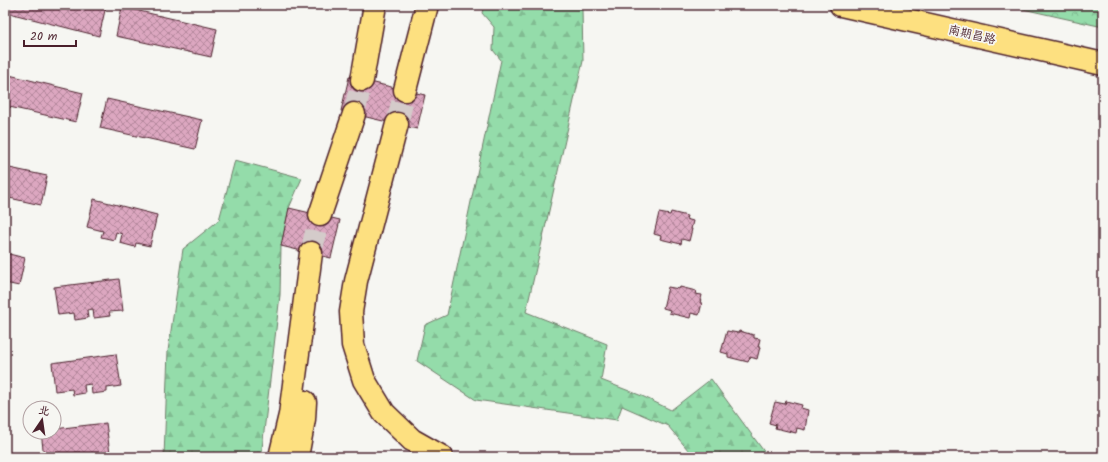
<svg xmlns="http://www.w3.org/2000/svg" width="1108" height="462" font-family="Kalam,'LXGW WenKai TC',sans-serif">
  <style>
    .forest { fill: url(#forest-firs); stroke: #6f7e6a }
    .park { fill: url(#park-crowns); stroke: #6f7e6a }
    .building { fill: url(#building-cross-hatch); stroke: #4a1f2b }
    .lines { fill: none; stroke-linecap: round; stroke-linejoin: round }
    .highway-tunnel { stroke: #d4cbca; stroke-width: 22; stroke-dasharray: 22 11; stroke-linecap: butt }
    .major-casing { stroke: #4a1f2b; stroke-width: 25 }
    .highway-casing { stroke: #4a1f2b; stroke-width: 25 }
    .major { stroke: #fde080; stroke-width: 22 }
    .highway { stroke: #fde080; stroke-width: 22 }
    .labels { text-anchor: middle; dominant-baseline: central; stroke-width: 3.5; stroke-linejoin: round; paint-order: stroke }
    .street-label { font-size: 12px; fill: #4a1f2b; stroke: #f6f6f2 }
  </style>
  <defs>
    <pattern id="forest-firs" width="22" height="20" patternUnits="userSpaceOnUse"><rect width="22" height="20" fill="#94dcaa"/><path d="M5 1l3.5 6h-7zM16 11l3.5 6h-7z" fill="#81bc92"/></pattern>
    <pattern id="park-crowns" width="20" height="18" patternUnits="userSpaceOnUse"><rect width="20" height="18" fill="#94dcaa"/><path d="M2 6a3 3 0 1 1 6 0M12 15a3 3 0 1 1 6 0" fill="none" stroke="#81bc92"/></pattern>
    <pattern id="building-cross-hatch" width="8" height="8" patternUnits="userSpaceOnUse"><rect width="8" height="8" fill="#dca7c0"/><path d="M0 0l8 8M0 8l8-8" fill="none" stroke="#b4879c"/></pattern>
  </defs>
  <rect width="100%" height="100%" fill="#f6f6f2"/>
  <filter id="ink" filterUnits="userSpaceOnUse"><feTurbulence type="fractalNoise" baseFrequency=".025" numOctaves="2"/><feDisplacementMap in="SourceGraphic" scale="8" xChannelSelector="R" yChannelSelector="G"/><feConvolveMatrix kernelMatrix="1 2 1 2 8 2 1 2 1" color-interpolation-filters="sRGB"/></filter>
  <g filter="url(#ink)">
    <g class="forest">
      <path d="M484,5H572L582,9L583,61L526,312L607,344L601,380L642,396L671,410L711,379L768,457H694L668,426L622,406L617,420L476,400L417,361L425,325L447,315L501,60L493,50L494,27L482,13Z"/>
      <path d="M235,160L302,178L289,208L281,246L280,295L261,457H164L168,351L183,249L219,220Z"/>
    </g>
    <path class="park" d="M1005,5H1103V27Z"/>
    <g class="building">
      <path d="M5,5H101L106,6L99,36L5,12Z"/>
      <path d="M122,7L217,29L211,57L116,36Z"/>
      <path d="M5,74L83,93L76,122L5,106Z"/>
      <path d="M349,77L425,95L417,129L341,111Z"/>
      <path d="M107,99L202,120L195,149L100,128Z"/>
      <path d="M5,167L47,176L41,205L5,197Z"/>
      <path d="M94,199L157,215L150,246L136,243L135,247L120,243L122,234L116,232L114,240L101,237L103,231L87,227Z"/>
      <path d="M289,208L340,220L331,258L281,246Z"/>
      <path d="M671,212L687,216L686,219L693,221L691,229H692L689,241L682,239L681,244L660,239L661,236L654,234L659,213L670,215Z"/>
      <path d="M5,253L25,258L19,286L5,283Z"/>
      <path d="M119,279L123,311L109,312L110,316L94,318L93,309L87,310L88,318L75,320L74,313L58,315L54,287Z"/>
      <path d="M668,287L679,289L680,287L696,291L695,294L702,295L700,303H702L699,315L691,313L690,318L669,313L670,310L663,308Z"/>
      <path d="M727,331L738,333L739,331L754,335V338L760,339L758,347H760L757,359L750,357L748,362L728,357V354L721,352Z"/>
      <path d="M116,354L121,386L107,388V392L92,394L91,384L84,385L85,393L73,395L72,389L55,391L52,363Z"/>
      <path d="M786,401L802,405L801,408L808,410L805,430L797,428L796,433L775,428L776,425L769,423L775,402L785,404Z"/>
      <path d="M106,423L110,454L96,456V457H81L80,452L74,453V457H44L41,432H54V429Z"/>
    </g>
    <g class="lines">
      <g class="highway-tunnel">
        <path d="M354,114L362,80"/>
        <path d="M397,124L405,90"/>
        <path d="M311,253L320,215"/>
      </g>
      <defs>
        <path id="major" d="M841,5L1103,64"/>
        <g id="highway">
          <path d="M362,80L375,5"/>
          <path d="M405,90L427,5"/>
          <path d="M397,124L356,281L351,312L353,345L364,380L384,413L412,440L442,457"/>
          <path d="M320,215L354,114"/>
          <path d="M280,457L290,415L311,253"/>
          <path d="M297,457L304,419L305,402"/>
        </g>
      </defs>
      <use href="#major" class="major-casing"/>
      <use href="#highway" class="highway-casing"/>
      <use href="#major" class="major"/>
      <use href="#highway" class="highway"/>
    </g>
  </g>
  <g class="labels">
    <g class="street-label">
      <text transform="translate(972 35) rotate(13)">南期昌路</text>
    </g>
  </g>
  <rect width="1108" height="462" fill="none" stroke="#f6f6f2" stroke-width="20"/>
  <rect x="10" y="10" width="1088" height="442" fill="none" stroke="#4a1f2b" stroke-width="1.5" filter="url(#ink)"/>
  <g transform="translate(42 420) rotate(13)"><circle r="19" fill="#f6f6f2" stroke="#b1a0a2"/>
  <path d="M0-3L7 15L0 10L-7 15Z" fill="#4a1f2b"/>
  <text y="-6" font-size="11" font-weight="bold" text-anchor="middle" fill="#4a1f2b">北</text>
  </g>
  <path d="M24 40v6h52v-6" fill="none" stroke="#4a1f2b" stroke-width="2"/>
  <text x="30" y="40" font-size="12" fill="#4a1f2b" stroke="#f6f6f2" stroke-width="3" paint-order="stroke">20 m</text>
</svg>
